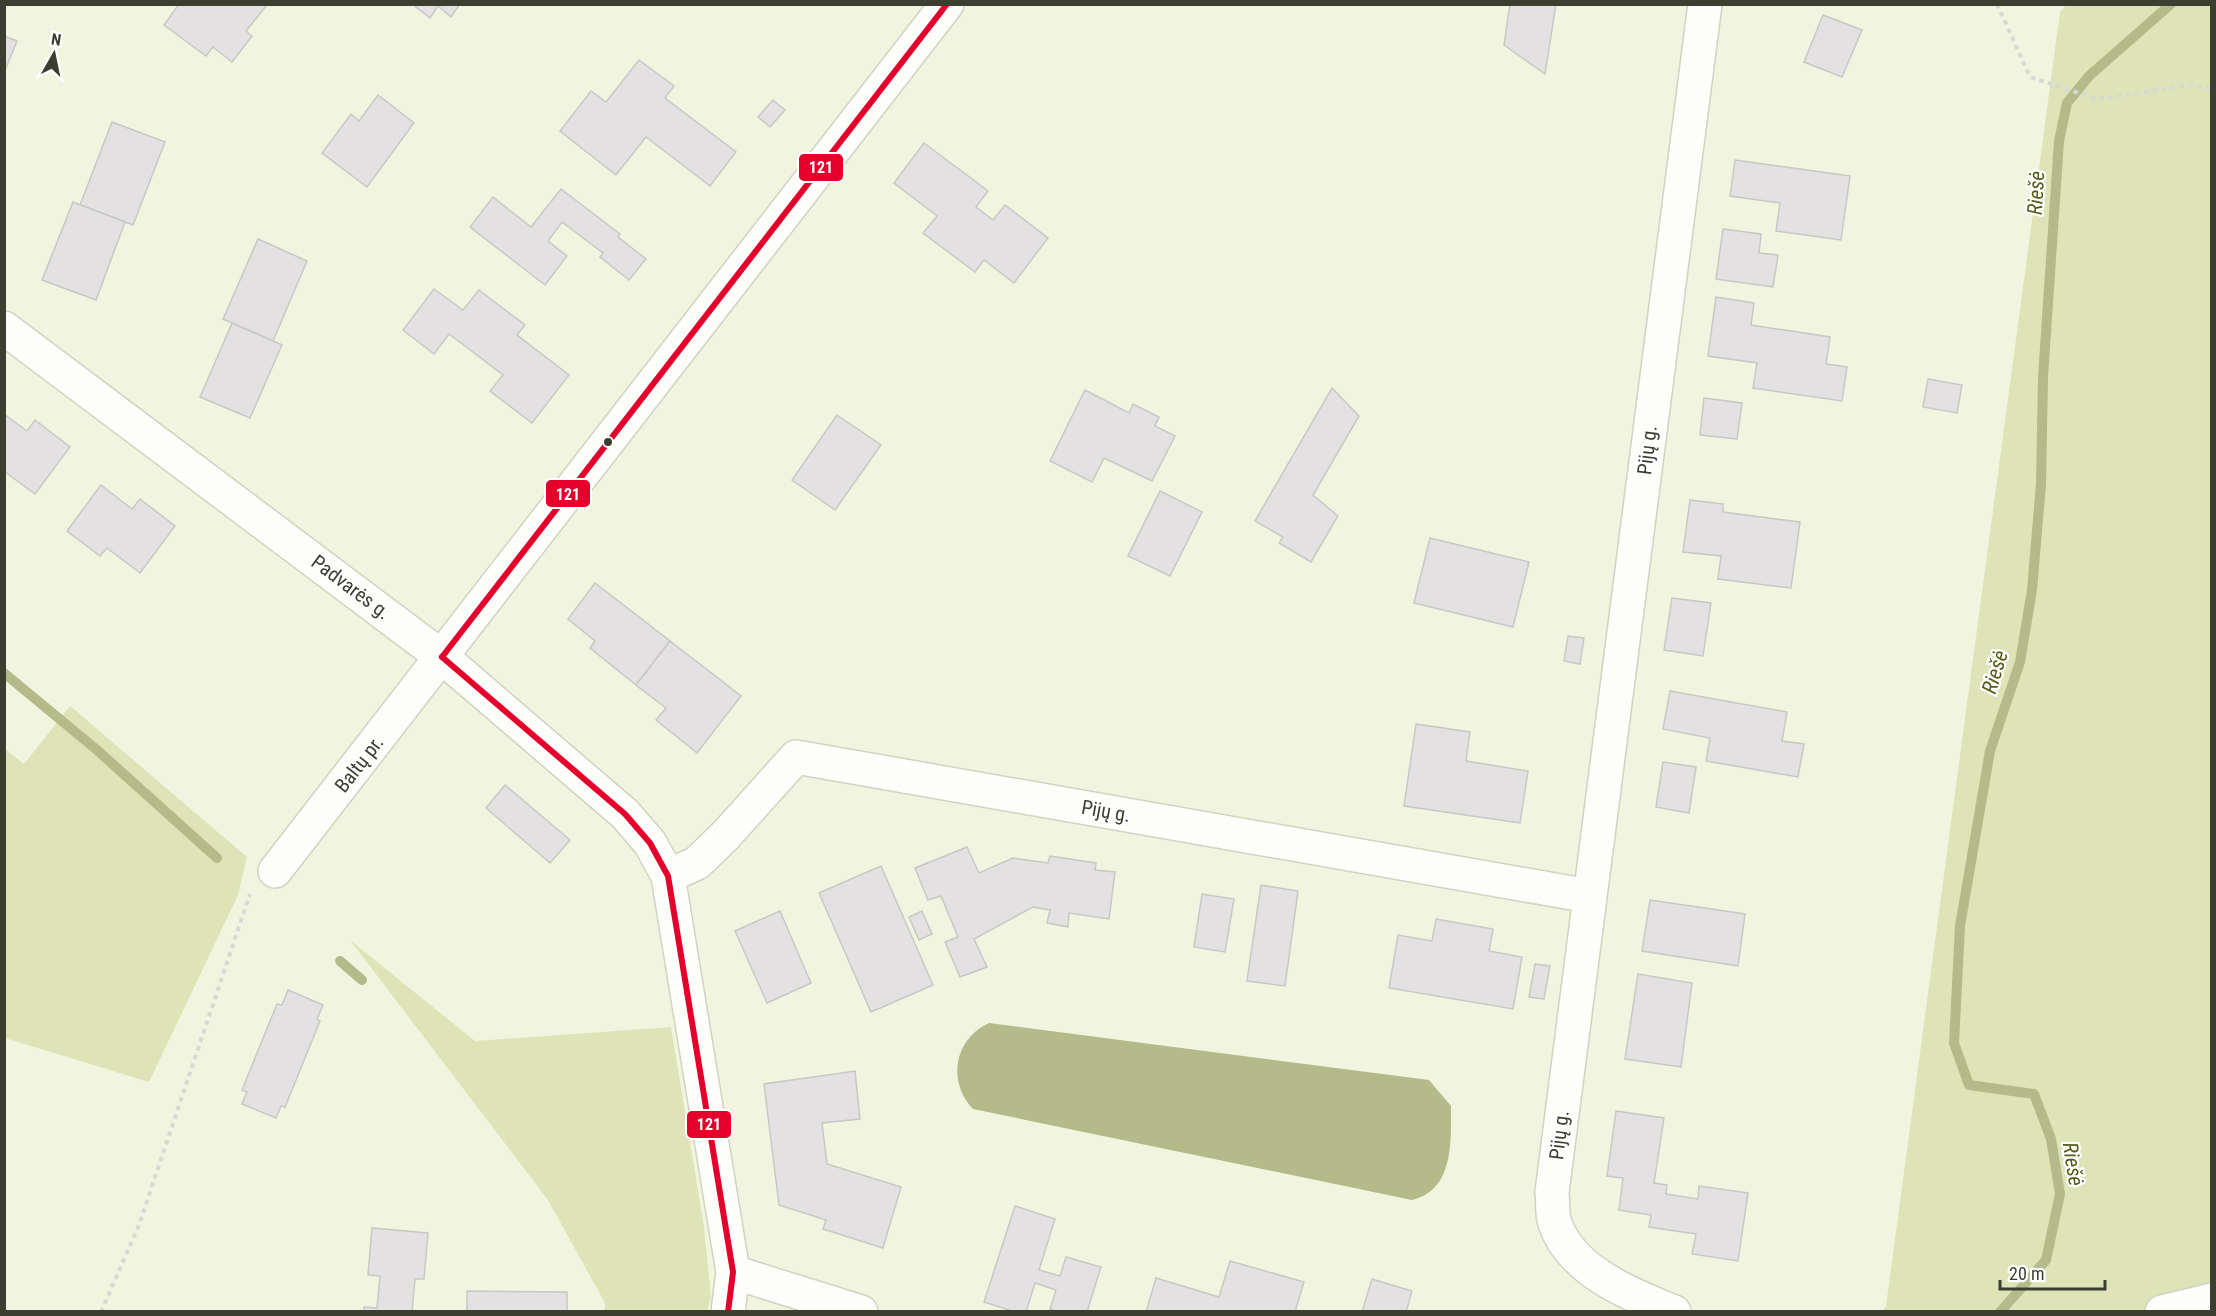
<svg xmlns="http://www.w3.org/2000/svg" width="2216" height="1316" font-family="'Roboto Condensed',sans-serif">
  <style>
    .green { fill: #dee4b8 }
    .water { fill: #b4ba89 }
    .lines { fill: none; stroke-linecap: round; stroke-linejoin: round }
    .stream { stroke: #b4ba89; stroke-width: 10 }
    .building { fill: #e4e1e2; stroke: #c8c8c4; stroke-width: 1.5 }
    .minor-casing { stroke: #d0d3c2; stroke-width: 36 }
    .path { stroke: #d8d9d3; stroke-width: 4; stroke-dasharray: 4.5 4.5; stroke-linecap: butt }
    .minor { stroke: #fdfefa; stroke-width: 33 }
    .bus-1-casing { stroke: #fff; stroke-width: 10 }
    .bus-1 { stroke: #e4002b; stroke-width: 6 }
    .bus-dot { fill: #3c3e2f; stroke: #fff; stroke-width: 2 }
    .labels { text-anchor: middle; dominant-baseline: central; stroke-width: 4.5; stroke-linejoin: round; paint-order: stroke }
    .street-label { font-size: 20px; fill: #3c3e2f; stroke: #fff }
    .water-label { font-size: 21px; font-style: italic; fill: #565c17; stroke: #fff }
    .line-badge { stroke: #fff; stroke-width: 2 }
    .badge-label { font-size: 16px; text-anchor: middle; font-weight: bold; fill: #fff }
  </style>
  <rect width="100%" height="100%" fill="#f1f5df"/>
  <g class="green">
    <path d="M2067,4L2211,5V1311L1881,1312L1886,1306L2060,12Z"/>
    <path d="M70,706L247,857L238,895L149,1082L5,1038V749L24,764Z"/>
    <path d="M350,940L475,1041L671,1027L704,1227L711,1298L707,1311H605V1303L548,1200Z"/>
  </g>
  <path class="water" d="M989,1023L1429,1080L1451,1106C1451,1142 1454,1190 1412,1200L973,1109C947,1082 954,1039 989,1023Z"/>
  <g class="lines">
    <g class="stream">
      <path d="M4,673L97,750L217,858"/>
      <path d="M340,961L362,980"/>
      <path d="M2000,1312L2046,1260L2060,1194L2051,1139L2034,1094L1969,1085L1954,1043L1960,926L1990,751L2020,662L2032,590L2041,484L2043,377L2059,141L2067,103L2089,76L2171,4"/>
    </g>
  </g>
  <g class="building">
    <path d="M179,4H264L266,6L246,31L252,36L232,62L213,47L206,56L164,25Z"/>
    <path d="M412,4H460L451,17L438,6L430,18Z"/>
    <path d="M1510,4H1556L1545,74L1504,45Z"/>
    <path d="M1823,15L1862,30L1842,77L1804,62Z"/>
    <path d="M4,36L17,41L4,73Z"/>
    <path d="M639,60L674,86L665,98L736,152L710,186L646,137L616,175L560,131L591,91L606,102Z"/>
    <path d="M378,95L414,123L367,187L322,153L351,114L359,121Z"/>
    <path d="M773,100L785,110L770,127L758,117Z"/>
    <path d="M112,122L165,142L133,225L80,205Z"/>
    <path d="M924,143L988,191L976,207L993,220L1005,205L1048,238L1014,283L984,260L975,272L923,233L937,216L894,183Z"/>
    <path d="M1735,160L1850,176L1841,240L1776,231L1780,203L1730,196Z"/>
    <path d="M561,189L620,234L618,237L646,259L629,280L600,257L603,253L562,222L548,241L567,256L545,285L470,227L493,197L531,227Z"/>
    <path d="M73,202L125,222L96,300L42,280Z"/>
    <path d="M1723,229L1761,234L1759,253L1778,255L1773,287L1716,279Z"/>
    <path d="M258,239L307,261L273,341L223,319Z"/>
    <path d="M434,289L463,310L479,290L525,325L517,335L569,375L532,423L490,391L503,375L449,334L434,354L403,330Z"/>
    <path d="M1716,297L1754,303L1751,325L1830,337L1826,364L1847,367L1842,401L1753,388L1757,363L1708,356Z"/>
    <path d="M232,323L282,345L250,418L200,397Z"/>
    <path d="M1928,379L1962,385L1957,413L1923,407Z"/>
    <path d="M1332,388L1359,416L1313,495L1338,516L1311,562L1279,543L1283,537L1255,521Z"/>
    <path d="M1085,390L1129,413L1133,404L1159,417L1155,426L1175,436L1152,481L1104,458L1092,482L1050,461Z"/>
    <path d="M1704,398L1742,403L1737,439L1700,435Z"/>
    <path d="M4,414L27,431L35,420L70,447L35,494L4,471Z"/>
    <path d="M837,415L881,445L835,510L792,480Z"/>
    <path d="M101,485L132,509L140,499L175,526L140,573L107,548L100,556L67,531Z"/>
    <path d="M1160,491L1202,512L1170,576L1128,556Z"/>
    <path d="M1690,500L1723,504V512L1800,522L1791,588L1718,579L1721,556L1683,552Z"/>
    <path d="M1430,538L1529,562L1513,627L1414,603Z"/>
    <path d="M595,583L670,641L636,685L590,648L595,641L568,619Z"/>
    <path d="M1672,598L1711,603L1703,656L1664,650Z"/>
    <path d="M1568,636L1584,638L1580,664L1564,661Z"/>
    <path d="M670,641L741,696L697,753L656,720L666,708L636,685Z"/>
    <path d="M1670,691L1787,712L1782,741L1804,744L1798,777L1706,761L1710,738L1663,729Z"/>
    <path d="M1416,724L1470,732L1466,761L1528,771L1520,823L1404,806Z"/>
    <path d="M1663,762L1696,767L1689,813L1656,807Z"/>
    <path d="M505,785L570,840L550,863L486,808Z"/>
    <path d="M967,847L979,873L1013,858L1048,863L1050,856L1096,863L1095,870L1115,872L1109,919L1069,913L1068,927L1047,923L1050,910L1033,907L974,939L987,967L960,977L945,942L958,937L941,896L928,900L915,868Z"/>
    <path d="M881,866L933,985L871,1012L819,893Z"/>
    <path d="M1261,885L1298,891L1285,986L1247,981Z"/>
    <path d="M1202,894L1234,899L1225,952L1194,947Z"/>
    <path d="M1650,900L1745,914L1738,966L1642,951Z"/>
    <path d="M780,911L811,983L767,1003L735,931Z"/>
    <path d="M922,911L932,934L919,940L909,917Z"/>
    <path d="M1436,919L1493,929L1489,951L1522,957L1513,1009L1389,988L1398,935L1432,941Z"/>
    <path d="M1535,964L1550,966L1544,999L1529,997Z"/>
    <path d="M1638,974L1692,983L1681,1067L1625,1059Z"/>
    <path d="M288,990L323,1005L317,1019L320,1021L285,1107L281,1106L276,1118L242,1104L247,1092L242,1090L277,1004L282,1005Z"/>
    <path d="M855,1071L860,1119L822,1123L827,1164L901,1187L883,1248L823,1229L826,1220L779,1205L764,1084Z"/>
    <path d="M1616,1111L1664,1118L1654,1183L1667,1185L1666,1194L1698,1199L1699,1186L1748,1193L1738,1261L1692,1254L1696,1234L1649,1227L1651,1215L1619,1210L1623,1178L1607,1176Z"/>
    <path d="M1015,1206L1055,1219L1039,1270L1060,1276L1066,1257L1101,1267L1087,1312H1059L1050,1309L1056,1290L1035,1283L1026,1312H1015L984,1302Z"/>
    <path d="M372,1228L428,1233L424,1279H415L412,1312H364V1307L377,1308L380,1276L368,1275Z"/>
    <path d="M1230,1261L1304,1282L1295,1312H1146L1156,1278L1219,1297Z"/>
    <path d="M1372,1279L1412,1291L1406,1312H1362Z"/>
    <path d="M467,1291L567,1292V1312H467Z"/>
  </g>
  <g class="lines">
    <defs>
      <g id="minor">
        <path d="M4,328L442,657L625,814L650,843L668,876L733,1272L728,1312"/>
        <path d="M275,871L947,4"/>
        <path d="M668,876L697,863L725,836L796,757L1589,896"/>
        <path d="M733,1272L861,1312"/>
        <path d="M1674,1312C1630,1294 1569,1271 1554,1220C1552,1212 1553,1201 1552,1192L1705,4"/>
        <path d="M2162,1312L2212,1300"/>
      </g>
    </defs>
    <use href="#minor" class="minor-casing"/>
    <g class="path">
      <path d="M1997,4L2030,77L2097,99L2191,85L2212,89"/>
      <path d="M101,1312L139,1225L250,894"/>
    </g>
    <use href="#minor" class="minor"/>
    <defs>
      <g id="bus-1">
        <path d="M442,657L947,4"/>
        <path d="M442,657L625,814L650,843L668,876L733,1272L728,1312"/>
      </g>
    </defs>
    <use href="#bus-1" class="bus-1-casing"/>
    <use href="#bus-1" class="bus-1"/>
  </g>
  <circle class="bus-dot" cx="608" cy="442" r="5"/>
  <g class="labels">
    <g class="street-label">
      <text transform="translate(1647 450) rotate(-83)">Pijų g.</text>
      <text transform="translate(351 587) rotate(37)">Padvarės g.</text>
      <text transform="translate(359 764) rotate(-52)">Baltų pr.</text>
      <text transform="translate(1106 811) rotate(10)">Pijų g.</text>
      <text transform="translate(1559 1135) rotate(-83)">Pijų g.</text>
    </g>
    <g class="water-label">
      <text transform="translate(2036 193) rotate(-87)">Riešė</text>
      <text transform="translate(1995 672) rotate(-73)">Riešė</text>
      <text transform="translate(2073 1164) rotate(81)">Riešė</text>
    </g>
  </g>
  <g class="line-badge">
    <rect x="798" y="153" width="46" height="29" rx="6" fill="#e4002b"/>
    <rect x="545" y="479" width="46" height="29" rx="6" fill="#e4002b"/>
    <rect x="686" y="1110" width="46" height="29" rx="6" fill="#e4002b"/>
  </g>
  <g class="badge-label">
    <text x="821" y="173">121</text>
    <text x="568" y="500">121</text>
    <text x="709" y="1130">121</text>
  </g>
  <rect width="2216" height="1316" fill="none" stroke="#3c3e2f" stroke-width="12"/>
  <g transform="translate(54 54) rotate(9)" stroke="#ffffff" stroke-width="4.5" paint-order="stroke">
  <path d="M0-4.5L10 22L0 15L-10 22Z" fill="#3c3e2f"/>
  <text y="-9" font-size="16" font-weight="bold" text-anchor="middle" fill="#3c3e2f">N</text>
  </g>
  <path d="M2000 1280v9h105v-9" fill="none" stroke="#3c3e2f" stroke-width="3"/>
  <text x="2009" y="1280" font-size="18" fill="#3c3e2f" stroke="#ffffff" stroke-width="4.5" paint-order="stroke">20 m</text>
</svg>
